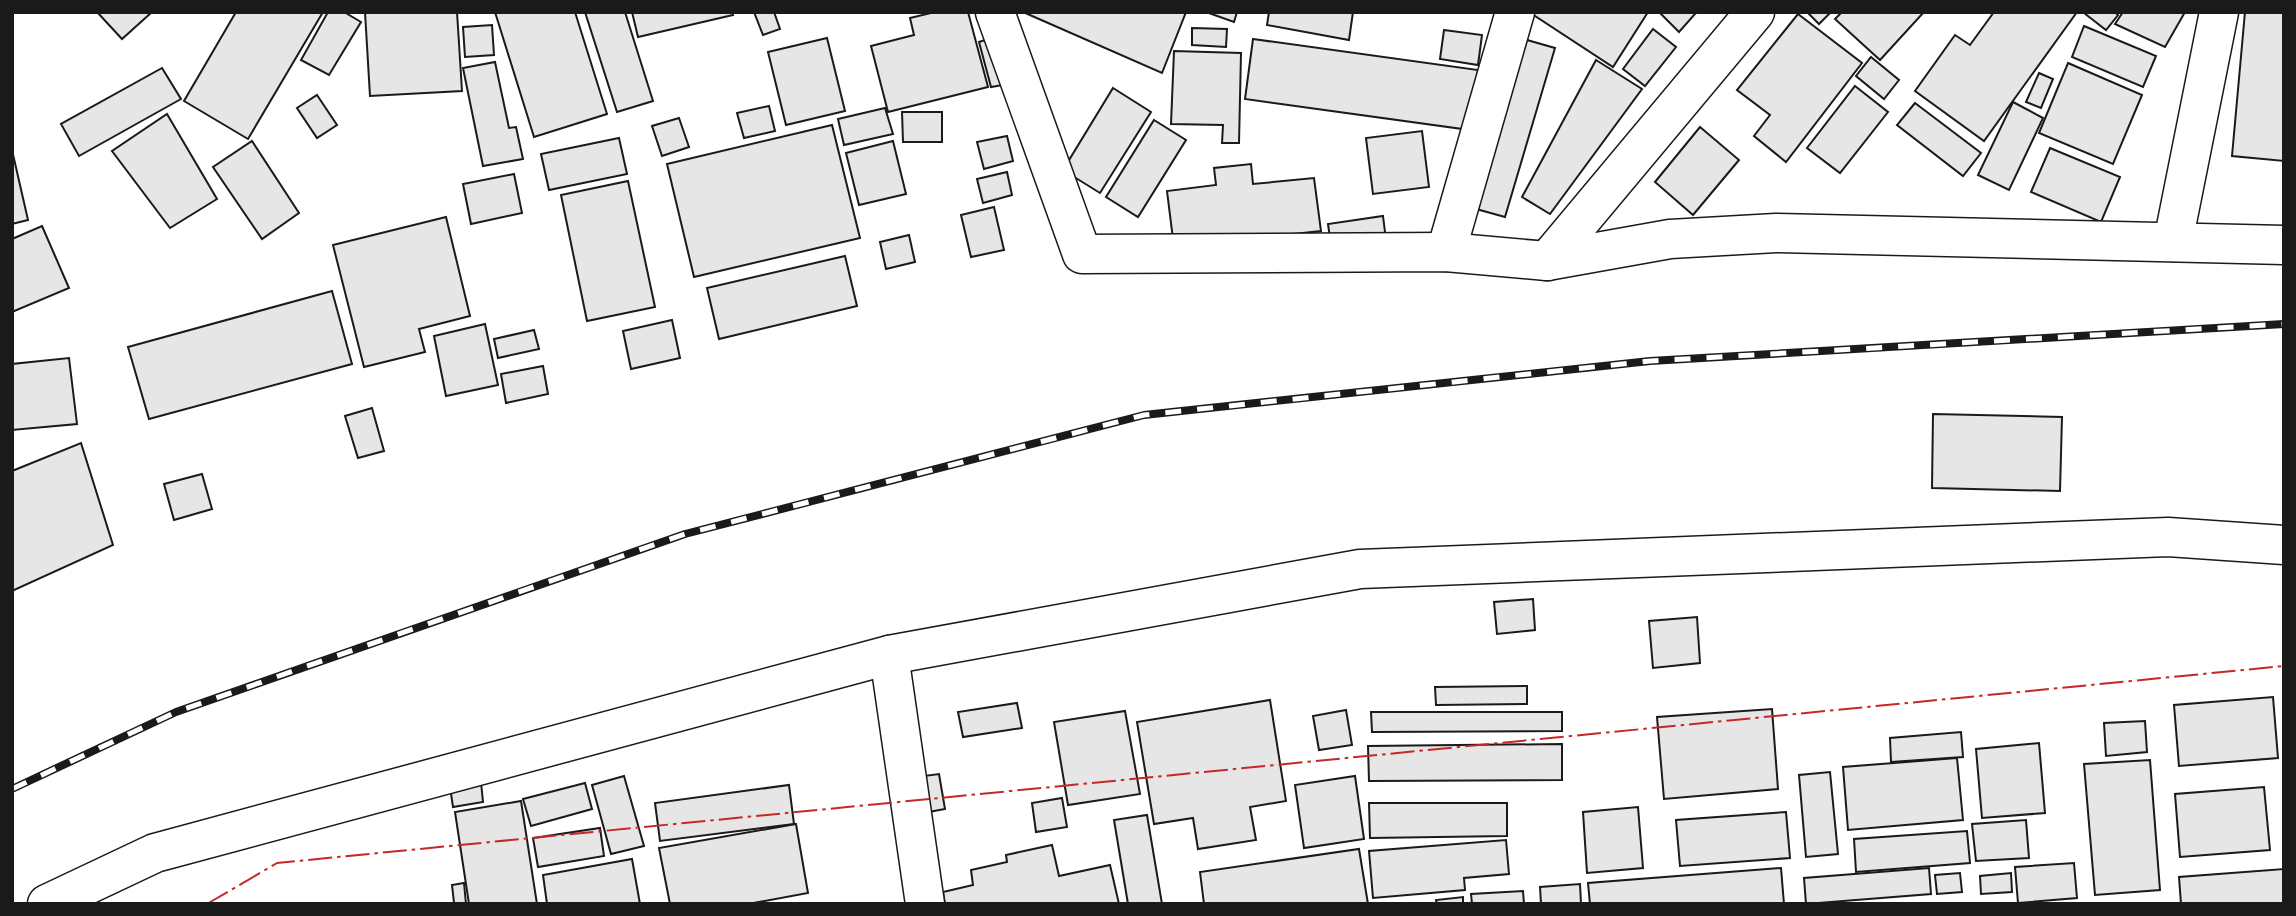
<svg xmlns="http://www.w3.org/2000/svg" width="2296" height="916" font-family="'Space Grotesk',sans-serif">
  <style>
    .building { fill: #e6e6e6; stroke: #1a1a1a; stroke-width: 2 }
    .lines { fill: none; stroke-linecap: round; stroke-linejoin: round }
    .minor-casing { stroke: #1a1a1a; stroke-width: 41 }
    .minor { stroke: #fff; stroke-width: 38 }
    .rail-casing { stroke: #1a1a1a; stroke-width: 8 }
    .rail { stroke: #fff; stroke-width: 5; stroke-dasharray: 16; stroke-linecap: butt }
    .power { stroke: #c62828; stroke-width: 2; stroke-dasharray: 24 5 3.5 5; stroke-linecap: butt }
  </style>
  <rect width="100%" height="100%" fill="#fff"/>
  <g class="building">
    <path d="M97,12H152L122,39Z"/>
    <path d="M236,12H323L248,139L184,101Z"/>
    <path d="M328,12H344L361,22L329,75L301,60Z"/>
    <path d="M365,12H457L462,91L370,96Z"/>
    <path d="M495,12H575L607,114L534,137Z"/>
    <path d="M585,12H625L653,101L617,112Z"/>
    <path d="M632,12H732L733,15L638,37Z"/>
    <path d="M754,12H774L780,29L763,35Z"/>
    <path d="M935,12H968L988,87L888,112L871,46L914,35L910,18Z"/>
    <path d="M1023,12H1186L1162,73Z"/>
    <path d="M1206,12H1237L1234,22Z"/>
    <path d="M1269,12H1353L1349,40L1267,25Z"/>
    <path d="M1529,12H1648L1613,67Z"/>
    <path d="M1659,12H1692L1695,14L1679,32Z"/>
    <path d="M1807,12H1831L1819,24Z"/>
    <path d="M1842,12H1924L1880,60L1835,19Z"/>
    <path d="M1994,12H2077L1984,141L1915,91L1955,35L1970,45Z"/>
    <path d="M2115,12L2118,15L2106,30L2084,13Z"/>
    <path d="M2123,12H2185L2165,47L2115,24Z"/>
    <path d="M2245,12H2284V161L2232,156Z"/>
    <path d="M1798,14L1862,63L1786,162L1754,136L1770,115L1737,90Z"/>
    <path d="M492,25L494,55L465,57L463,27Z"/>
    <path d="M2084,26L2156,56L2143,87L2072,57Z"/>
    <path d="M1192,28L1227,29L1226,47L1192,45Z"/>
    <path d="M1653,29L1676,47L1645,86L1623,69Z"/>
    <path d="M1444,30L1482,35L1478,65L1440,59Z"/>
    <path d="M827,38L845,111L786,125L768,52Z"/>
    <path d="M991,38L1003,85L991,87L979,42Z"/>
    <path d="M1520,38L1555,48L1505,217L1469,207Z"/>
    <path d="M1253,39L1478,70L1470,130L1245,99Z"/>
    <path d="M1174,51L1241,53L1239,143H1222L1223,125L1171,124Z"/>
    <path d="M1871,57L1899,80L1884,99L1856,76Z"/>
    <path d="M1596,60L1642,89L1550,214L1522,197Z"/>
    <path d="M495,62L509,128L516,127L523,159L483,166L463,68Z"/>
    <path d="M2068,63L2142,95L2113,164L2039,133Z"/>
    <path d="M162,68L181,99L79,156L61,124Z"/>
    <path d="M2039,73L2053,79L2041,108L2026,102Z"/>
    <path d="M1855,86L1888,112L1840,173L1807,148Z"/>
    <path d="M1113,88L1151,112L1100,193L1063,170Z"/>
    <path d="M317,95L337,125L317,138L297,108Z"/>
    <path d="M2013,102L2043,118L2009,190L1978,175Z"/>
    <path d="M1915,103L1981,153L1963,176L1897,125Z"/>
    <path d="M769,106L775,131L744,138L737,113Z"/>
    <path d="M885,108L893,134L844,145L838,119Z"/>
    <path d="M902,112H942V142H903Z"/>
    <path d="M167,114L217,199L170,228L112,151Z"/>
    <path d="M679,118L689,147L662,156L652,126Z"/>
    <path d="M1154,120L1186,140L1138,217L1106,197Z"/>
    <path d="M832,125L860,238L694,277L667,164Z"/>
    <path d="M1700,127L1739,160L1693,215L1655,182Z"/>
    <path d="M1422,131L1429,187L1373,194L1366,138Z"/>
    <path d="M1007,136L1013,161L984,169L977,142Z"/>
    <path d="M619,138L627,174L549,190L541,154Z"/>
    <path d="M252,141L299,213L262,239L213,167Z"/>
    <path d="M893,141L906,194L859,205L846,153Z"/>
    <path d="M2050,148L2120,177L2101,222L2031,192Z"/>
    <path d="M12,150L28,220L12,224Z"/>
    <path d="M1251,164L1253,184L1314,178L1321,231L1174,247L1167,191L1216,185L1214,168Z"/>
    <path d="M1007,172L1012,195L983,203L977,179Z"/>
    <path d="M514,174L522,213L471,224L463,184Z"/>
    <path d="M628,181L655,307L587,321L561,195Z"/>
    <path d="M994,207L1004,250L971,257L961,215Z"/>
    <path d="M1383,216L1386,240L1332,252L1328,224Z"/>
    <path d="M446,217L470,316L419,329L425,352L364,367L333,245Z"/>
    <path d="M42,226L69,288L12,312V239Z"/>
    <path d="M909,235L915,262L886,269L880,242Z"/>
    <path d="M845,256L857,306L719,339L707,288Z"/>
    <path d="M332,291L352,364L149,419L128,347Z"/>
    <path d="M672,320L680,358L631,369L623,331Z"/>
    <path d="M485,324L498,385L446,396L434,336Z"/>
    <path d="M534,330L539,349L498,358L494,339Z"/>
    <path d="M69,358L77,424L12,430V364Z"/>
    <path d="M543,366L548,394L506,403L501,374Z"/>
    <path d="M372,408L384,451L358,458L345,416Z"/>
    <path d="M1933,414L2062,417L2060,491L1932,488Z"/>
    <path d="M81,443L113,545L12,591V471Z"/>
    <path d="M202,474L212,509L174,520L164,484Z"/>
    <path d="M1533,599L1535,630L1497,634L1494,602Z"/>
    <path d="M1697,617L1700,663L1653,668L1649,621Z"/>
    <path d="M1527,686V704L1436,705L1435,687Z"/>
    <path d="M2273,697L2278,758L2179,766L2174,705Z"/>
    <path d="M1270,700L1286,801L1250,807L1256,840L1198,849L1193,818L1154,824L1137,722Z"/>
    <path d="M1017,703L1022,728L963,737L958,712Z"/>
    <path d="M1772,709L1778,789L1664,799L1657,717Z"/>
    <path d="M1346,710L1352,745L1319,750L1313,716Z"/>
    <path d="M1125,711L1140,794L1068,805L1054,722Z"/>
    <path d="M1371,712H1562V731L1372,732Z"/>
    <path d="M2145,721L2147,752L2106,756L2104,723Z"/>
    <path d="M1961,732L1963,757L1891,762L1890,738Z"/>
    <path d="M2039,743L2045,813L1982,818L1976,749Z"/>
    <path d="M1562,744V780L1369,781L1368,746Z"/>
    <path d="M1957,758L1963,820L1848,830L1843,767Z"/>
    <path d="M2150,760L2160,890L2095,895L2084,764Z"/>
    <path d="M1830,772L1838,854L1806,857L1799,775Z"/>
    <path d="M939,774L945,809L923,813L916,777Z"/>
    <path d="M624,776L644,846L611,854L592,785Z"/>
    <path d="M1355,776L1364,839L1304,848L1295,785Z"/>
    <path d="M481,782L483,802L453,807L450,787Z"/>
    <path d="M585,783L592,809L531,826L523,799Z"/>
    <path d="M789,785L794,824L660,841L655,803Z"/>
    <path d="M2264,787L2270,850L2180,857L2175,794Z"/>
    <path d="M1062,798L1067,827L1036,832L1032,803Z"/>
    <path d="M521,801L537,904H469L455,812Z"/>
    <path d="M1369,803H1507V836L1370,838Z"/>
    <path d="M1638,807L1643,868L1587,873L1583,812Z"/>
    <path d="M1786,812L1790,858L1680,866L1676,820Z"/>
    <path d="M1147,815L1162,904H1128L1114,820Z"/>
    <path d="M2026,820L2029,858L1976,861L1972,824Z"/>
    <path d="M796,824L808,893L748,904H670L659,848Z"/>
    <path d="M600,828L604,856L538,867L533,838Z"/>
    <path d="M1967,831L1970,863L1856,872L1854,839Z"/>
    <path d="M1506,840L1509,874L1464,878L1465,890L1373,898L1369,851Z"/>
    <path d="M1052,845L1059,876L1110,865L1119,904H945L943,892L973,885L971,870L1007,862L1006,855Z"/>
    <path d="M1359,849L1368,904H1204L1200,872Z"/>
    <path d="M632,859L640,904H547L543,875Z"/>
    <path d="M2074,863L2077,898L2018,903L2015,867Z"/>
    <path d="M1781,868L1784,904H1590L1588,883Z"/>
    <path d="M1929,868L1931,894L1806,904L1804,878Z"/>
    <path d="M2284,869V904H2181L2179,877Z"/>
    <path d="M1960,873L1962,892L1937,894L1935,875Z"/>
    <path d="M2011,873L2012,892L1981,894L1980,876Z"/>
    <path d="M464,883L466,904H449L454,903L452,885Z"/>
    <path d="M1580,884L1581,904H1541L1540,887Z"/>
    <path d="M1523,891L1524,904H1472L1471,894Z"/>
    <path d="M1463,897V904H1437L1436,900Z"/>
  </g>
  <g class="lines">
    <defs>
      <g id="minor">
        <path d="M995,12L1082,254L1446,252L1547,261L1755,12"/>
        <path d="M2173,242L2219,12"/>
        <path d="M1446,252L1515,12"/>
        <path d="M1547,261L1670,239L1776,233L2284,245"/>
        <path d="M889,655L925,904"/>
        <path d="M47,904L155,853L889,655L1360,569L2168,537L2284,545"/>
      </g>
    </defs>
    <use href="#minor" class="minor-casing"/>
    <use href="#minor" class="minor"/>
    <defs>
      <path id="rail" d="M12,789L176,712L685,534L1144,415L1650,361L2284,324"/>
    </defs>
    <use href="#rail" class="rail-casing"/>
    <use href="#rail" class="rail"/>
    <path class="power" d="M207,904L277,863L2284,666"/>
  </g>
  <rect width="2296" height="916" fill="none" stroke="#1a1a1a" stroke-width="28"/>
</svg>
